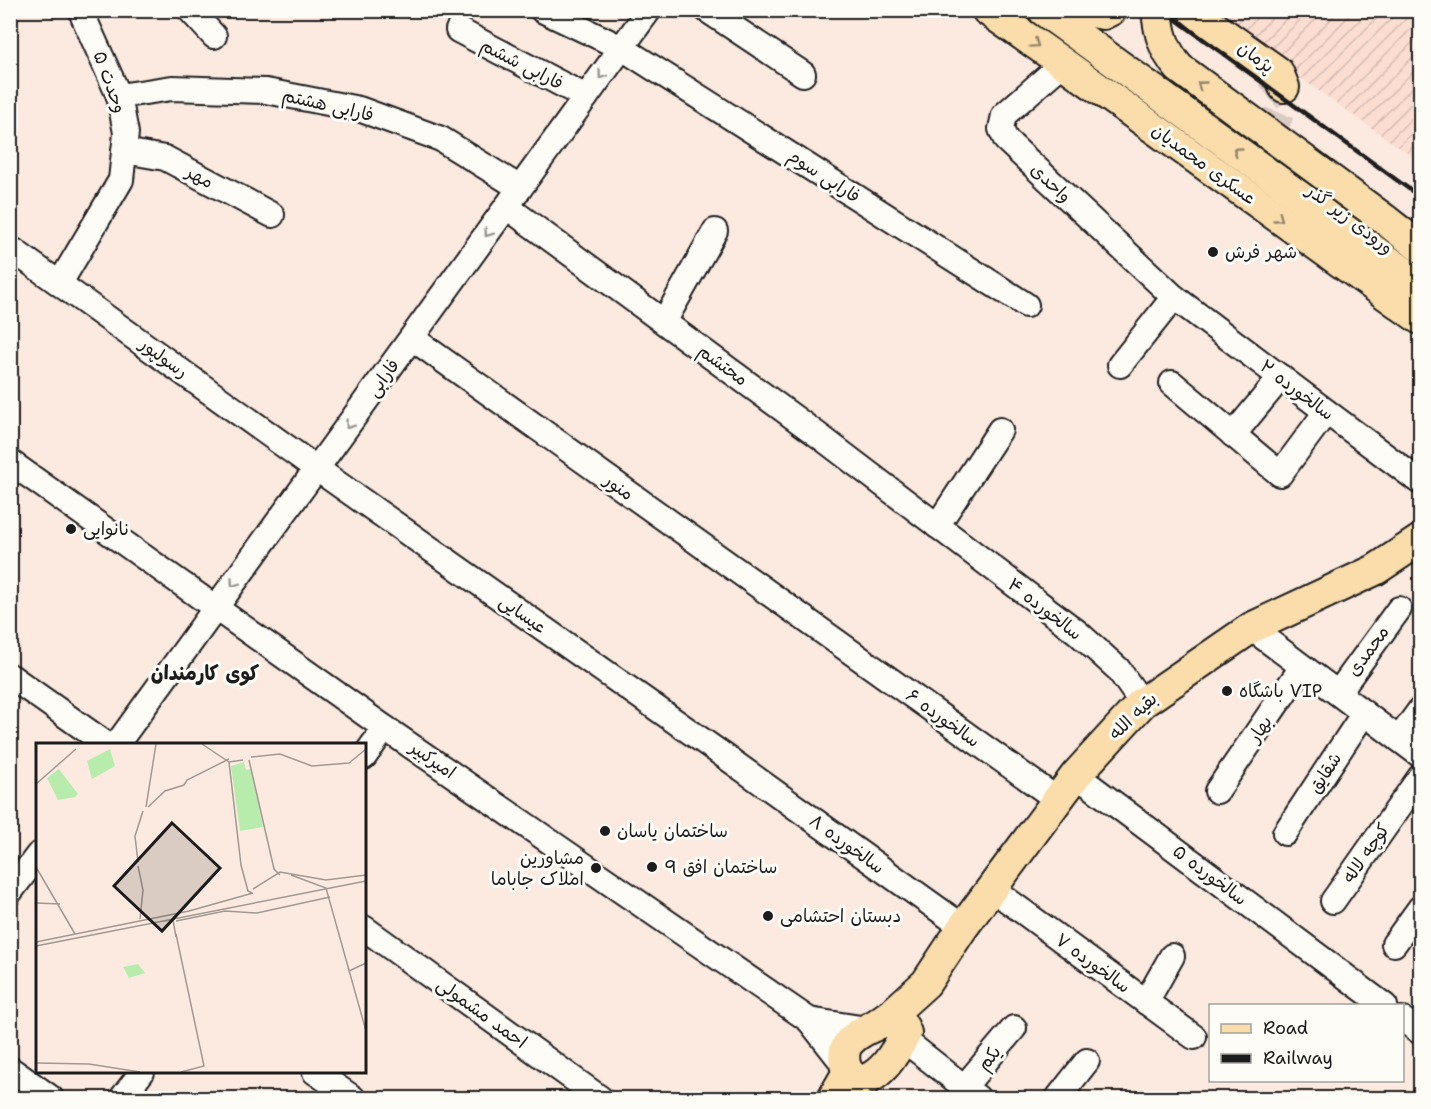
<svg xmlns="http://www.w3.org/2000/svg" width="1431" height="1109" font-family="'Shantell Sans','Playpen Sans Arabic',sans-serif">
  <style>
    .industrial { fill: url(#industrial-furrows) }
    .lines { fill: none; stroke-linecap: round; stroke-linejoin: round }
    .major-tunnel { stroke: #dacbc3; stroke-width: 30; stroke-dasharray: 30 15; stroke-linecap: butt }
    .minor-casing { stroke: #1c1c1c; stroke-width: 28 }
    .major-casing { stroke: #1c1c1c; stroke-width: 34 }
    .minor { stroke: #fdfcf7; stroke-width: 24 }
    .major { stroke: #faddab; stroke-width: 30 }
    .rail { stroke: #1c1c1c; stroke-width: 4.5 }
    .major-bridge-casing { stroke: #1c1c1c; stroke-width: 34; stroke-linecap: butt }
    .major-bridge { stroke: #faddab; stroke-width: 30 }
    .oneway { stroke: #96866b }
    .oneway2 { stroke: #989794 }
    .poi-dot { fill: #1c1c1c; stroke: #fdfcf7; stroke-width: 2 }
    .labels { text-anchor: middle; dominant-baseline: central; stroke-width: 6; stroke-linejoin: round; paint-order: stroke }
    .street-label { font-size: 18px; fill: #1c1c1c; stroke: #fdfcf7 }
    .poi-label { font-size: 18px; fill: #1c1c1c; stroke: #fdfcf7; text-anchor: start }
    .neighbourhood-label { font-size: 20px; font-weight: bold; fill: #1c1c1c; stroke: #fdfcf7 }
    .inset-road { fill: none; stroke: #a29892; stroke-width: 1.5 }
    .view { fill: #1c1c1c; fill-opacity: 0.15; stroke: #1c1c1c; stroke-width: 3 }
    .inset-edge { fill: none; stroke: #1c1c1c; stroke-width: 3 }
  </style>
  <defs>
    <pattern id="industrial-furrows" width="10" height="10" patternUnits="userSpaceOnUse" patternTransform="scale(1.5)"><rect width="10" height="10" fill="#fbddd2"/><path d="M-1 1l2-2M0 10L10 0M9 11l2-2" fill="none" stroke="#d7bdb4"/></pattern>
  </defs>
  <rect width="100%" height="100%" fill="#fceae1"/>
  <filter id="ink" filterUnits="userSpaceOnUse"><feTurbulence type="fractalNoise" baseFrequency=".0167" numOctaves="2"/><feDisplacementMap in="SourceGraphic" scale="12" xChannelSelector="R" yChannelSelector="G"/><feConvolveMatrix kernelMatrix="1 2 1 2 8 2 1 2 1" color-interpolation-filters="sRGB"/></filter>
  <g filter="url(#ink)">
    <path class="industrial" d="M1205,11H1420V162Z"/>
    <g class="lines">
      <path class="major-tunnel" d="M1196,108L1216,123L1229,127L1242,124L1266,98L1275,91L1284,87V100L1271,134L1270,147L1279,166"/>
      <defs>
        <g id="minor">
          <path d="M190,10L214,36"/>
          <path d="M542,10L622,48L1026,305"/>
          <path d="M707,10L803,74"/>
          <path d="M458,30L586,97"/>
          <path d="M1063,63L1004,115L1001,129L1006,140L1174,297L1420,482"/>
          <path d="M119,96L172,88L266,91L359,109L441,139L520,188"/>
          <path d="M124,151L165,158L272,215"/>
          <path d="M507,207L822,438L1077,632L1118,669L1142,703"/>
          <path d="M10,248L317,469L730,760L963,927"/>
          <path d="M60,283L121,180L126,133L119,96L83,16L82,10"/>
          <path d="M664,322L715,231"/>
          <path d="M412,338L1058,800"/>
          <path d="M1120,365L1174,297"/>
          <path d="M1172,383L1280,474L1326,412"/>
          <path d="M1233,435L1281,377"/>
          <path d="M10,462L385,728L809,1020L846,1067"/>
          <path d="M937,526L1000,430"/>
          <path d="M1251,628L1420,755"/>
          <path d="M10,676L106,744"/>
          <path d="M1338,693L1399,609"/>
          <path d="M1399,739L1420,710"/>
          <path d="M117,744L649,10"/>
          <path d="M364,757L385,728"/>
          <path d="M1076,775L1385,1006"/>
          <path d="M1217,791L1302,667"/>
          <path d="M1285,833L1364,713"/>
          <path d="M992,889L1194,1037"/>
          <path d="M10,892L38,855"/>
          <path d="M1333,901L1420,777"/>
          <path d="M364,928L600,1098"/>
          <path d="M1394,944L1420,908"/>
          <path d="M1146,1002L1172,956"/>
          <path d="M1402,1019L1420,1032"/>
          <path d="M809,1020L867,1029"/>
          <path d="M903,1039L978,1098"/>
          <path d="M10,1069L51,1098"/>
          <path d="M315,1072L353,1098"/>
          <path d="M964,1087L1014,1028"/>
          <path d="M122,1098L142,1072"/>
          <path d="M1058,1098L1087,1061"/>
        </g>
        <g id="major">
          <path d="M987,10L1063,63L1420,319"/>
          <path d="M1043,10L1420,284"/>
          <path d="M1081,10L1103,14L1111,10"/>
          <path d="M1193,10L1210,24L1278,72L1284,87"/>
          <path d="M1384,219L1420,247"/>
          <path d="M892,1019L903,1026L906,1033C896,1051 883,1076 861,1081C853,1078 847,1073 845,1064C844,1060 844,1055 845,1050C849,1035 878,1023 892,1019Z"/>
          <path d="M874,1026L895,1011L926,983L963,927L1076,775L1142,703L1251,628L1375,570L1420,540"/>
          <path d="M833,1098L848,1072"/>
        </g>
      </defs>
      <use href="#minor" class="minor-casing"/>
      <use href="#major" class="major-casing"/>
      <use href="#minor" class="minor"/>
      <use href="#major" class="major"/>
      <path class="rail" d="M1163,10L1420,197"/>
      <defs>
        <path id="major-bridge" d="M1157,10C1159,34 1164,50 1179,68L1384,219"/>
      </defs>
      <use href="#major-bridge" class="major-bridge-casing"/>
      <use href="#major-bridge" class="major-bridge"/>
    </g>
    <defs><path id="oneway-chevron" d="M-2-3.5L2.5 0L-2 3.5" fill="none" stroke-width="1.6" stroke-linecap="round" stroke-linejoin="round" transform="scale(1.5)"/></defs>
    <g class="oneway">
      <use href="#oneway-chevron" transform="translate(1035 44) rotate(34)"/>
      <use href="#oneway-chevron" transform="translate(1201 85) rotate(-144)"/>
      <use href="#oneway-chevron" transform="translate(1237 151) rotate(-144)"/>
      <use href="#oneway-chevron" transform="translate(1279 218) rotate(36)"/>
    </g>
    <g class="oneway2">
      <use href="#oneway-chevron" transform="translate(602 75) rotate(126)"/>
      <use href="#oneway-chevron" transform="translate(488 233) rotate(126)"/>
      <use href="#oneway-chevron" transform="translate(349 425) rotate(126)"/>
      <use href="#oneway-chevron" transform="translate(234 583) rotate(126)"/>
    </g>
  </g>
  <g class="poi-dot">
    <circle cx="1213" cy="252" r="6"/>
    <circle cx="71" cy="529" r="6"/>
    <circle cx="1227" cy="691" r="6"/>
    <circle cx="605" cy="831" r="6"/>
    <circle cx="652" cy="867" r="6"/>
    <circle cx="596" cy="868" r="6"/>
    <circle cx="768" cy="916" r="6"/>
  </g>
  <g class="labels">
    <g class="street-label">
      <text transform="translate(1256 57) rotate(36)">پژمان</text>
      <text transform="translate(522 64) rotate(27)">فارابی ششم</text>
      <text transform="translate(110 82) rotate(70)">وحدت ۵</text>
      <text transform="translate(328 105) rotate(13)">فارابی هشتم</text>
      <text transform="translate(1204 164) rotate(36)">عسکری محمدیان</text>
      <text transform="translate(824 176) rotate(33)">فارابی سوم</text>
      <text transform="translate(200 177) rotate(28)">مهر</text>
      <text transform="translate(1051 183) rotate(43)">واحدی</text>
      <text transform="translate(1350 219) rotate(37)">ورودی زیر گذر</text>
      <text transform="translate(164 358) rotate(36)">رسولپور</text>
      <text transform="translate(723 365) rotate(36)">محتشم</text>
      <text transform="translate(383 378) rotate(-54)">فارابی</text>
      <text transform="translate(1297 390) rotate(37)">سالخورده ۲</text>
      <text transform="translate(619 487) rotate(36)">منور</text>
      <text transform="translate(1045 609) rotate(38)">سالخورده ۴</text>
      <text transform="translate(523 614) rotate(35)">عیسایی</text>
      <text transform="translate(1368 651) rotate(-54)">محمدی</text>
      <text transform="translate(1133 716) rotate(-44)">بقیه الله</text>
      <text transform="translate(943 718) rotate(36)">سالخورده ۶</text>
      <text transform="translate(1260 729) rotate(-56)">بهار</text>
      <text transform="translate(433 760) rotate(35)">امیرکبیر</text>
      <text transform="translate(1325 773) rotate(-57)">شقایق</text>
      <text transform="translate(847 844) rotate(36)">سالخورده ۸</text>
      <text transform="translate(1366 853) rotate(-55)">کوچه لاله</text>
      <text transform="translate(1210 875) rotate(37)">سالخورده ۵</text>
      <text transform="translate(1093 963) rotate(36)">سالخورده ۷</text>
      <text transform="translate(482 1013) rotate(36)">احمد مشمولی</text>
      <text transform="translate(989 1058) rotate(-50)">یکم</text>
    </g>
    <g class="poi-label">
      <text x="1225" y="252">شهر فرش</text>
      <text x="83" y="529">نانوایی</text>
      <text x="1239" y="691">باشگاه VIP</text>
      <text x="617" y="831">ساختمان یاسان</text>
      <text x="584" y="858" text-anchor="end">مشاورین<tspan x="584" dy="21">املاک جاباما</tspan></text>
      <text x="664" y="867">ساختمان افق 9</text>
      <text x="780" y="916">دبستان احتشامی</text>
    </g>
    <g class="neighbourhood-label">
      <text x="205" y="673">کوی کارمندان</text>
    </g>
  </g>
  <g transform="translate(36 743)">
    <rect width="330" height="330" fill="#fceae1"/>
    <path d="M74,6L79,23L56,36L51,18Z" fill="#b8ecad"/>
    <path d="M208,19L210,27L215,26L227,84L204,88L195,23ZM23,26L42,51L39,54L22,57L11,35ZM102,221L109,230L93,235L87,224Z" fill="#b8ecad"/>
    <path class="inset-road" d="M166,1L193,19L207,17M215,14L244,11L276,23L313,20L330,6M213,17L238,126L244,132M193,19L205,122L212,148L216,150M0,41L40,6M110,64L120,1M112,64L129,48L148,42L151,37L193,16M102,119L99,93L107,68M102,123L107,147L104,176M0,124L39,191M255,132L290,145L330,288M217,146L244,129L290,137L330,132M0,160L24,161M128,178L137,177L140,194M140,178L189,168L221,170L294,154M140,191L168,323L145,329M0,199L153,168L217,150M0,203L330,138M313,228L330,220M0,320L53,321L104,329"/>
    <path class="view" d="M136,80L184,125L126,188L78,143Z"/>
    <rect width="330" height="330" class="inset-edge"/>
  </g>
  <rect width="1431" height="1109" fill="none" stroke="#fdfcf7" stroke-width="36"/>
  <rect x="18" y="18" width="1395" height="1073" fill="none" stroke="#1c1c1c" stroke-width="2" filter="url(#ink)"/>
  <rect x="1209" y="1004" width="195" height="78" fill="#fdfcf7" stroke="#a3a29f" stroke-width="1.5"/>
  <rect x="1221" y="1024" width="30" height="9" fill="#faddab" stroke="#a3a29f" stroke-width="1.5"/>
  <text x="1263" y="1034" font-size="18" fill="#1c1c1c">Road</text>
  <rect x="1221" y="1054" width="30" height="9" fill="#1c1c1c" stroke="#a3a29f" stroke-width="1.5"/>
  <text x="1263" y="1064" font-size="18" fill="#1c1c1c">Railway</text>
</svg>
